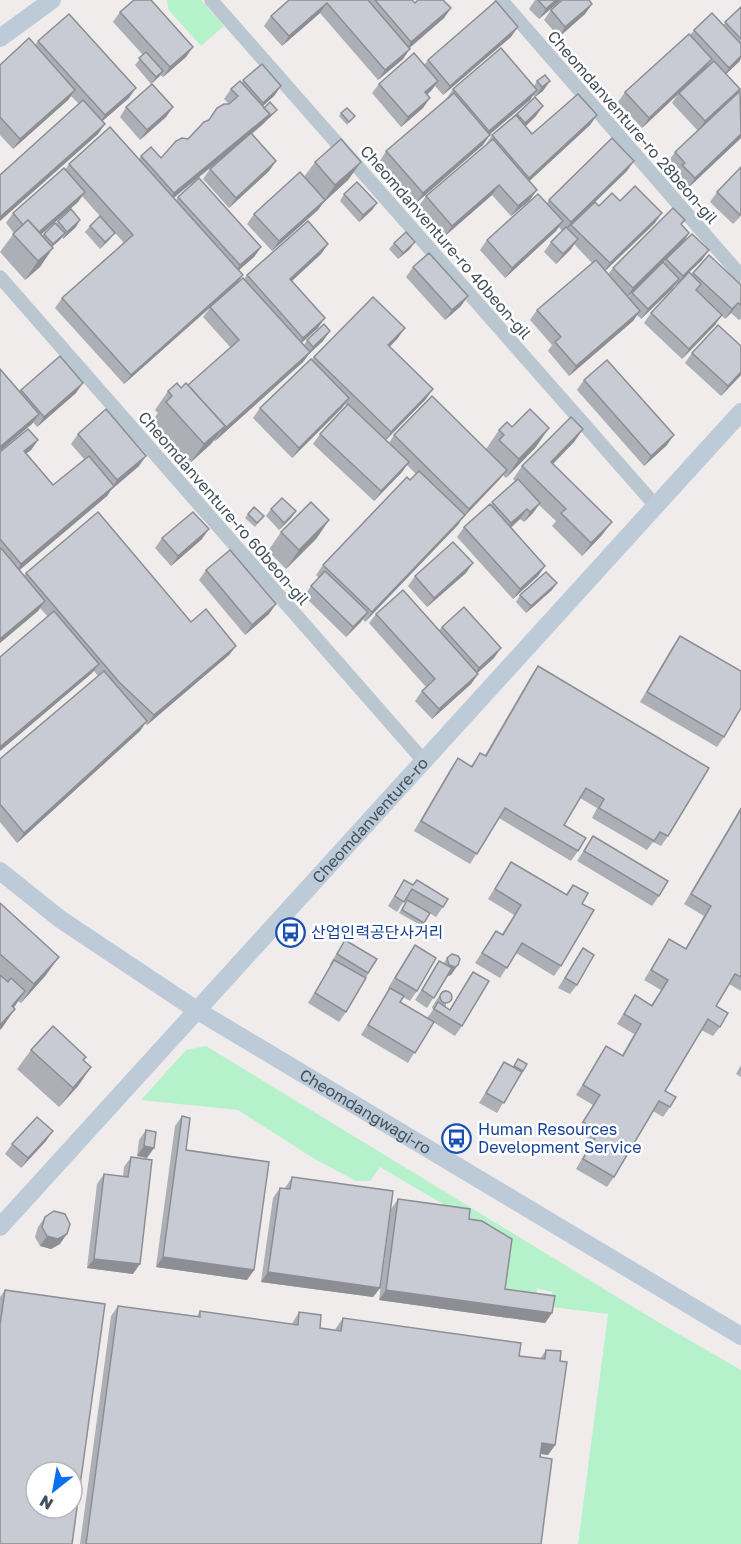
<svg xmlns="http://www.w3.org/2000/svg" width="741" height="1544" font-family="'Golos Text','Noto Sans KR',sans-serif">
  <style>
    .green { fill: #b5f2cc }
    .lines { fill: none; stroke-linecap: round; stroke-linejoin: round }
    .street { stroke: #bbc7d0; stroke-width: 14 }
    .secondary { stroke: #bdcad8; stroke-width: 18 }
    .wall { fill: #acafb5 }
    .shaded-wall { fill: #8c8e94 }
    .building { fill: #c8cbd3; stroke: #8c8e94; stroke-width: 1.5; fill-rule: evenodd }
    .labels { text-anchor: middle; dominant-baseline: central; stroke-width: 5; stroke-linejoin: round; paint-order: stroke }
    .street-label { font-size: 16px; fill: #43505b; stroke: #fff }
    .transit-label { font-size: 16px; fill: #164399; stroke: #fff; text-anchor: start }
  </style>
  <rect width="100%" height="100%" fill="#f0ecec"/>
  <g class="green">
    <path d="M167,0H201L224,26L201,46L168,9Z"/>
    <path d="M206,1046L663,1325L741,1370V1544H578L608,1314L552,1307V1292L537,1288L535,1304L498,1299L458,1213L380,1167L370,1181H356L313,1158L238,1110L141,1100L186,1050Z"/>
  </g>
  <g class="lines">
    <g class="street">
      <path d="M211,0L655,505"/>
      <path d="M501,0L741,276"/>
      <path d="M0,277L423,760"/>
    </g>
    <g class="secondary">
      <path d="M0,38L52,0"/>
      <path id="s1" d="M0,871L60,919L198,1011L741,1336"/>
      <path id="s2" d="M0,1227L741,412"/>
    </g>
  </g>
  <g class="wall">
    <path d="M289,0H412L415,3L451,8L444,18L409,48L403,59L378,80L320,13L282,46L264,26L271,16Z"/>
    <path d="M535,0H561L539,19L529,9Z"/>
    <path d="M592,4L585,14L559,37L544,20L551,10Z"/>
    <path d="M741,7V59L726,74L740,89L735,96L741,138L688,188L676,175L678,172L668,162L675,152L698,131L672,103L678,94L642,128L618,102L625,92L690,35L694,30L723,25Z"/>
    <path d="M120,12L193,47L186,57L163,77L160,75L151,84L135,65L143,55L113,22Z"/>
    <path d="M511,37L443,95L435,86L427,95L423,108L401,127L372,93L379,84L424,65L428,60Z"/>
    <path d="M38,41L129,98L102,121L105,124L98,134L0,221V175L79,104L71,96L68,100L13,149L0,135V65L35,45Z"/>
    <path d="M545,75L543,91L535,97L533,95L530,100L490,134L483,145L416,203L380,161L386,151L446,99L453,89L534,86L537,81Z"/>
    <path d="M243,80L281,86L274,96L263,106L264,108L277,110L263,124L252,134L276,161L269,171L229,208L203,179L210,169L225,156L174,198L176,200L178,197L261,247L254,257L239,270L243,275L237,284L244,279L247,275L328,244L321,254L292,281L318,328L302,343L304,345L307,340L323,341L309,354L303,362L215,441L214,440L211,444L190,463L152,421L158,413L155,410L168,391L188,385L231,348L203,317L210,308L124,384L55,308L62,298L124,243L82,196L78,202L41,234L42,236L58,221L76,227L63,239L62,237L52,247L40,267L25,280L0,252L14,233L6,223L13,213L65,170L69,164L139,159L141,156L161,158L188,139L208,120L229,104L224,99L231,89L242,83Z"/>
    <path d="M535,97L536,116L526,126L532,134L597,115L590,125L529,181L530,200L511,216L492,195L445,236L419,206L426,196L485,146L492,135Z"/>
    <path d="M126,107H173L166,117L140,140L120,117Z"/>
    <path d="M341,113L355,116L347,125L339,116Z"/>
    <path d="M315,162H361L348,180L323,203L318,210L272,251L247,224L254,214L304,177Z"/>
    <path d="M741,167V216L733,224L710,202L717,192Z"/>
    <path d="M627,171L595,202L599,206L620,201L655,223L605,271L608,274L613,268L681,225L689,233L683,243L628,297V298L632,293L664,263L666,259L702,260L676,285H675L672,289L641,319L637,315L633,321L569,376L548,351L552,345L530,320L537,310L592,263L574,244L571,249L556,264L544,252L551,242L562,231L559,227L556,231L505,278L480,250L487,240L547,203L549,200Z"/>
    <path d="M344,194L377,203L372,210L359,222L340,201Z"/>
    <path d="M90,226L110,239L100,249L85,232Z"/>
    <path d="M394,243L410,249L398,259L389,249Z"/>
    <path d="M413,267L461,306L445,320L406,277Z"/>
    <path d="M693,273L741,285V319L739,320L731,313L725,319L721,315L715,325L682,359L644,323L651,313Z"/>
    <path d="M398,338L390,347L426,399L386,440L389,443L394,435L486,449L499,430L536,447L506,478L503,475L365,622L363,619L346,637L304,596L311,586L319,578L316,575L323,565L416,474L407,465L402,472L374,501L313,444L320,434L347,406L345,404L342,408L292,458L253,418L260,408L314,357Z"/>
    <path d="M741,346V375L721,396L685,363L692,353Z"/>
    <path d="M0,369L19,392L21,390L76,393L37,427L33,422L0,451Z"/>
    <path d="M584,380L667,445L644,466L577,390Z"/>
    <path d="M583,429L574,442L553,464L602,535L582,556L552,526L556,521L539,505L533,513L524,522L520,519L511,528L545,566L538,576L513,599L457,537L464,527L490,505L515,481L513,479L522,466Z"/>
    <path d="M78,434L139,466L111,490L107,496L19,570L24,576L26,573L191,622L236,646L229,655L147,725L145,723L140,731L17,843L0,822V759L98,676L94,671L92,673L0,751V657L48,617L40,608L38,611L0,643V452L38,440L31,450L26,453L53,485L84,459L71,444Z"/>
    <path d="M271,509L296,511L291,518L279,530L266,516Z"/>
    <path d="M248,514L264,516L255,527L245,518Z"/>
    <path d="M329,520L316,539L286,569L268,551L281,532Z"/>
    <path d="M162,538L202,539L171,566L155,548Z"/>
    <path d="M206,570L269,614L245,635L199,580Z"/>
    <path d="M466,573L427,607L408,586L415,576Z"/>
    <path d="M552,590L526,613L516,602L520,595Z"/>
    <path d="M376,614L439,630L442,627L494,658L477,673L478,674L471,684L432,719L415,701L422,691L426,687L369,623Z"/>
    <path d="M680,636L724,737L717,747L640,702L673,646Z"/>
    <path d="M538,666L668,836L661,846L653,842L647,850L592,818L597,808L580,798L564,825L578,851L571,861L499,818L470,864L414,831L451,768L458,758L471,766L480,753L485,755L531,676Z"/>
    <path d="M741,807V991L729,984L716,1006L720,1027L713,1036L701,1030L665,1091L670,1107L663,1117L653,1111L614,1177L607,1187L576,1169L592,1141L576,1132L593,1105L576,1095L606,1046L622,1055L634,1034L617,1024L635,995L651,1005L661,990L644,980L669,939L685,949L704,916L684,904Z"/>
    <path d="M593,836L659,896L652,906L577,861Z"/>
    <path d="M511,862L566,894L573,885L582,904L561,966L554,976L516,953L500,978L475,963L496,931L502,934L514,915L488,899Z"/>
    <path d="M404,880L443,907L436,917L405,899L397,912L388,906Z"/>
    <path d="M407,900L430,913L422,926L399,913Z"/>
    <path d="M0,903L46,975L21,1003L18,1001L14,1008L15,1009L0,1030Z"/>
    <path d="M345,940L377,959L346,1012L339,1022L308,1003L331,965L330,964Z"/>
    <path d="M415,945L417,991L410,1001L403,997L400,1002L427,1018L433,1010L432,1007L442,991L446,990V1007L450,1010L473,972L462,1026L455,1036L433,1022L408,1063L361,1035L389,989L388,988L408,955Z"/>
    <path d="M583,948L577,985L570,994L558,988Z"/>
    <path d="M447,958L451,975L447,976L427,1008L415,1000L439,961L444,963Z"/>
    <path d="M31,1050L86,1057L84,1060L91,1067L78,1086L59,1107L17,1069Z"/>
    <path d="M518,1059L527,1064L497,1113L479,1103L504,1062L513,1067Z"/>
    <path d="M741,1065V1077L736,1074Z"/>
    <path d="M182,1116L186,1150L254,1270L247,1280L156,1267L175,1126Z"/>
    <path d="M146,1130L147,1158L137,1156L139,1140Z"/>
    <path d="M46,1141L21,1168L5,1154L12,1144Z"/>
    <path d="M131,1157L133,1274L87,1268L97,1184L104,1174L123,1176L124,1167Z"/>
    <path d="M292,1177L380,1288L373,1297L261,1282L273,1198L280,1188H285Z"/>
    <path d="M398,1199L469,1219L505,1289L552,1313L545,1323L379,1300L391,1209Z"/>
    <path d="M45,1217L60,1244L51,1249L40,1246L35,1237L38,1227Z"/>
    <path d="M5,1290L0,1544V1297Z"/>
    <path d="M118,1306L197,1316L200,1311L292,1324L293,1322L299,1312L320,1328L335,1330L336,1328L343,1318L519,1356L540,1359L546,1350L560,1361L555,1445L548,1455L541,1454V1544H80L111,1316Z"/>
  </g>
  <g class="shaded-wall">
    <path d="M556,0H561L539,19L546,9Z"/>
    <path d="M327,3L320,13L282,46L289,36Z"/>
    <path d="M592,4L585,14L559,37L565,27Z"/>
    <path d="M451,8L444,18L405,52L411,42Z"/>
    <path d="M518,27L511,37L443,95L450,86Z"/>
    <path d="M193,47L186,57L163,77L170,67Z"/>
    <path d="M410,49L403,59L378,80L385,70Z"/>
    <path d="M741,56L740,61L722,78L729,68Z"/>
    <path d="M712,59L705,69L642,128L649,118Z"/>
    <path d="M163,71L159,77L151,84L156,77Z"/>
    <path d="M438,81L431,91L418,102L425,92Z"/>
    <path d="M550,81L543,91L535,97L542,87Z"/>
    <path d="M281,86L274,96L256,112L263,103Z"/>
    <path d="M136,88L129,98L98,125L105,115Z"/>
    <path d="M740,89L733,99L698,131L705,121Z"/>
    <path d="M75,90L68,100L13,149L20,139Z"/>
    <path d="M537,90L530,100L482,141L489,131Z"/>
    <path d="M430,98L423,108L401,127L408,117Z"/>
    <path d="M543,106L536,116L518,133L525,123Z"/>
    <path d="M173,107L166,117L140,140L147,130Z"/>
    <path d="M277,110L263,124L167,203L174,193L270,114Z"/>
    <path d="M597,115L590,125L522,188L529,178Z"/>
    <path d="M105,124L98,134L0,221V217Z"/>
    <path d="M741,134V138L688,188L695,178Z"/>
    <path d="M490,135L483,145L416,203L423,193Z"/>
    <path d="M276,161L269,171L229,208L236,198Z"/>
    <path d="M634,161L627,171L564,232L571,222Z"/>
    <path d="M361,162L348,180L323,203L318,210L272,251L279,241L324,201L335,185Z"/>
    <path d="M499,185L492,195L445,236L452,226Z"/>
    <path d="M537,190L530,200L511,216L518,206Z"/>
    <path d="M85,192L78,202L27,247L34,237Z"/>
    <path d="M377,203L372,210L359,222L363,215Z"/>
    <path d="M662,213L655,223L603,273L610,263Z"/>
    <path d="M80,220L76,227L63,239L67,232Z"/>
    <path d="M563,221L556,231L505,278L512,268Z"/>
    <path d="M65,233L60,240L48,250L53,244Z"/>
    <path d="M115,233L110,239L100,249L105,242Z"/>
    <path d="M689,233L683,243L626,298L633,288Z"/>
    <path d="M578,239L571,249L556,264L563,254Z"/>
    <path d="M415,242L410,249L398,259L403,253Z"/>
    <path d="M328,244L321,254L283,289L290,279Z"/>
    <path d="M261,247L254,257L233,275L240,265Z"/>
    <path d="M53,248L40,267L25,280L38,261Z"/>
    <path d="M709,250L702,260L676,285L683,276Z"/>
    <path d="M243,275L236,284L124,384L131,375Z"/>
    <path d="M679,279L672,289L641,319L648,309Z"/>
    <path d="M468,296L461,306L445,320L452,310Z"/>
    <path d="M738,303L731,313L725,319L732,309Z"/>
    <path d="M640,311L633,321L569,376L576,366Z"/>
    <path d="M722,315L715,325L682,359L689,349Z"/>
    <path d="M325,318L318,328L296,347L303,338Z"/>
    <path d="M405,328L398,338L381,355L388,345Z"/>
    <path d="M330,331L323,341L309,354L303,362L215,441L222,431L307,355L313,347Z"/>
    <path d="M741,372V375L721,396L728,386Z"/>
    <path d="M83,383L76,393L37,427L44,417Z"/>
    <path d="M433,389L426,399L384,442L391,432Z"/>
    <path d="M349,398L342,408L292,458L299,448Z"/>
    <path d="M39,414L32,424L0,451V447Z"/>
    <path d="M225,426L211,444L190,463L204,444Z"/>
    <path d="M549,428L536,447L506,478L519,459Z"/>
    <path d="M583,429L574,442L542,475L551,462Z"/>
    <path d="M674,435L667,445L644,466L651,456Z"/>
    <path d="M38,440L31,450L17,461L24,451Z"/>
    <path d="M146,456L139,466L111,490L107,496L15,574L21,564L113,487L117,480Z"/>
    <path d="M409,462L402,472L374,501L381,491Z"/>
    <path d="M507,470L500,479L462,519L458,525L365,622L372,612L465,515L469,509Z"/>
    <path d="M540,503L533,513L524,522L530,512Z"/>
    <path d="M527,509L520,519L504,533L511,523Z"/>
    <path d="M296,511L291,518L279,530L284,523Z"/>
    <path d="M329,520L316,539L286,569L299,550Z"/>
    <path d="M612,522L602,535L582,556L591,543Z"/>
    <path d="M209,529L202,539L171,566L178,556Z"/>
    <path d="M473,563L466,573L427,607L434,598Z"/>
    <path d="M545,566L538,576L513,599L520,589Z"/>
    <path d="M557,583L552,590L526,613L531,606Z"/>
    <path d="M45,601L38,611L0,643V639Z"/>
    <path d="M276,604L269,614L245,635L252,625Z"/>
    <path d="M368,612L361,622L346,637L353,627Z"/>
    <path d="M236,646L229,655L147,725L154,715Z"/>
    <path d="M501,648L494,658L472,678L479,668Z"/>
    <path d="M99,664L92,673L0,751V747Z"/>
    <path d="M478,674L471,684L432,719L439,709Z"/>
    <path d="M147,721L140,731L17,843L24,833Z"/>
    <path d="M59,957L46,975L21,1003L34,984Z"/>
    <path d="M449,965H458L451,975L448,976L442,975Z"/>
    <path d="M25,991L12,1010V1006Z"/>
    <path d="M15,1009L2,1028L0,1030V1025Z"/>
    <path d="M91,1067L78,1086L59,1107L73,1088Z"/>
    <path d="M53,1131L46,1141L21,1168L28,1158Z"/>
    <path d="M144,1146L154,1148L147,1158L137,1156Z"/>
    <path d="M67,1234L60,1244L51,1249L40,1246L47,1236Z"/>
    <path d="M163,1257L254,1270L247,1280L156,1267Z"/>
    <path d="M94,1259L140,1264L133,1274L87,1268Z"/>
    <path d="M268,1272L380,1288L373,1297L261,1282Z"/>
    <path d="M386,1290L552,1313L545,1323L379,1300Z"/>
    <path d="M542,1443L555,1445L548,1455L535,1453Z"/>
  </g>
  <g class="building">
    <path d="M134,0H151L193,47L170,67L120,12Z"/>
    <path d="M289,0H368L410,49L385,70L327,3L289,36L271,16Z"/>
    <path d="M375,0H412L415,3L418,0H443L451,8L411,42Z"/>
    <path d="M538,0H556L546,9Z"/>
    <path d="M562,0H589L592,4L565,27L551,10Z"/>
    <path d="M496,1L518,27L450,86L428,60Z"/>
    <path d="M741,7V39L725,22Z"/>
    <path d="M712,13L741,44V56L729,68L694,30Z"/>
    <path d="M69,14L136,88L105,115L38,41Z"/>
    <path d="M689,34L712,59L649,118L625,92Z"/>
    <path d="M29,38L75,90L20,139L0,117V65Z"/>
    <path d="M501,48L537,90L489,131L453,89Z"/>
    <path d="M146,52L163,71L156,77L139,58Z"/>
    <path d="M414,53L438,81L425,92L430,98L408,117L379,84Z"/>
    <path d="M714,61L740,89L705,121L679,93Z"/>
    <path d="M262,64L281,86L263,103L243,80Z"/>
    <path d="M545,75L550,81L542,87L537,81Z"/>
    <path d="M240,81L270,114L174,193L141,156L151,147L161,158L176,141L182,138L188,139L204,122L209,120L217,108L224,104H229L238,96L231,89Z"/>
    <path d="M152,84L173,107L147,130L126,107Z"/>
    <path d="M740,91L741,134L695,178L682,165L685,163L675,152Z"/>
    <path d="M454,93L490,135L423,193L386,151Z"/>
    <path d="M578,94L597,115L529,178L492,135L516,115L532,134Z"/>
    <path d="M535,97L543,106L525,123L517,114Z"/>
    <path d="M83,100L105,124L0,217V175Z"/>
    <path d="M270,102L277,110L268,118L270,114L264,108Z"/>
    <path d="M347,108L355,116L349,122L341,113Z"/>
    <path d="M110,127L243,275L131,375L62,298L133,235L69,164Z"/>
    <path d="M251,133L276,161L236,198L210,169Z"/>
    <path d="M612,138L634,161L571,222L549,200Z"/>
    <path d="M341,139L361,162L335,185L315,162Z"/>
    <path d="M493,139L537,190L518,206L499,185L452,226L426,196Z"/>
    <path d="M741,167V214L740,215L717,192Z"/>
    <path d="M64,168L85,192L39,232L28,220L23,225L13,213Z"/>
    <path d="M300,172L325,200L279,241L254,214Z"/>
    <path d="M199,178L261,247L240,265L178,197Z"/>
    <path d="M357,182L377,203L363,215L344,194Z"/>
    <path d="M635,186L662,213L610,263L571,225L595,202L599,206L612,193L620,201Z"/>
    <path d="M538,194L563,221L512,268L487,240Z"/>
    <path d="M673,208L685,220L681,224L689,233L633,288L613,268Z"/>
    <path d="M71,209L80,220L67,232L58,221Z"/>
    <path d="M100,216L115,233L105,242L90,226Z"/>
    <path d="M28,220L53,248L38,261L13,234Z"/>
    <path d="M308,221L328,244L290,279L325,318L303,338L247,275Z"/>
    <path d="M55,223L65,233L53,244L44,234Z"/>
    <path d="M566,227L578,239L563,254L551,242Z"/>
    <path d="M406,232L415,242L403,253L394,243Z"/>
    <path d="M692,234L709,250L683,276L666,259Z"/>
    <path d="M429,253L468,296L452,310L413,267Z"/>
    <path d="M709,255L741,285V305L738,303L732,309L693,273Z"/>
    <path d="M596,260L640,311L576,366L555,342L561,337L537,310Z"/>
    <path d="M663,262L679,279L648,309L632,293Z"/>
    <path d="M689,272L701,284L696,290L722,315L689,349L651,313Z"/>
    <path d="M243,278L310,352L222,431L221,430L225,426L188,385L239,340L210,307Z"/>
    <path d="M373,297L405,328L388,345L433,389L391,432L314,357Z"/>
    <path d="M324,324L330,331L313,347L307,340Z"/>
    <path d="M718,325L741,346V372L728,386L692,353Z"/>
    <path d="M60,356L83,383L44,417L21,390Z"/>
    <path d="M311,359L349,398L299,448L260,408Z"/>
    <path d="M607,360L674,435L651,456L584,380Z"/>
    <path d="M0,369L39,414L0,447Z"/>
    <path d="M177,383L181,388L186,383L225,426L204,444L166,402L172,396L168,391Z"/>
    <path d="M432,396L507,470L469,509L394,435Z"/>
    <path d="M348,404L409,462L381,491L320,434Z"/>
    <path d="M106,409L146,456L117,480L78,434Z"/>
    <path d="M530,409L549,428L519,459L499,440L504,435L499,430L507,422L512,427Z"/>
    <path d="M571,417L583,429L551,462L612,522L591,543L561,513L566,509L522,466Z"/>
    <path d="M28,429L38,440L24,451L53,485L89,456L114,486L21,564L0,539V452Z"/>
    <path d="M419,471L465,515L372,612L323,565L407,477L410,480Z"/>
    <path d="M518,479L540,503L530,512L527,509L511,523L492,502Z"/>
    <path d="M282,498L296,511L284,523L271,509Z"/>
    <path d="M311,502L329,520L299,550L281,532Z"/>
    <path d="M490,504L545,566L520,589L464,527Z"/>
    <path d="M254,507L264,516L257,523L248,514Z"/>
    <path d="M98,512L191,622L206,609L236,646L154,715L119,682L26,573Z"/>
    <path d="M193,512L209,529L178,556L162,538Z"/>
    <path d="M453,542L473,563L434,598L415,576Z"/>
    <path d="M1,548L45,601L0,639V549Z"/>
    <path d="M230,550L276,604L252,625L206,570Z"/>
    <path d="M325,571L368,612L353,627L311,586Z"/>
    <path d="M546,572L557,583L531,606L520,595Z"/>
    <path d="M403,590L478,674L439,709L422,691L435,679L376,614Z"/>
    <path d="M464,607L501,648L479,668L442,627Z"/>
    <path d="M54,611L99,664L0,747V657Z"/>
    <path d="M680,636L741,671V708L724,737L647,692Z"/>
    <path d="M538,666L709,768L668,836L660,832L654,841L599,808L604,799L586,788L564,825L586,838L578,851L505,808L477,854L421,821L458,758L472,767L480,753L486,756Z"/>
    <path d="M104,671L147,721L24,833L0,804V759Z"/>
    <path d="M741,809V977L735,974L716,1006L728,1013L720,1027L708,1019L665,1091L676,1097L670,1107L659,1101L614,1177L583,1159L599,1131L583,1122L600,1095L583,1085L606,1046L623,1056L641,1024L624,1014L635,995L652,1006L668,980L651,970L669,939L686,949L711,906L691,894Z"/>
    <path d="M593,836L668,881L659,896L584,851Z"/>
    <path d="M511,862L567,895L573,885L588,893L582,904L594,910L561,966L522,943L507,968L482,953L496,931L503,935L521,905L495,889Z"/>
    <path d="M404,880L413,885L417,880L448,899L443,907L412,889L404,902L395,896Z"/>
    <path d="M407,900L430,913L424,923L402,910Z"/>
    <path d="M0,903L59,957L34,984L0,954Z"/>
    <path d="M345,940L377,959L368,973L337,954Z"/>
    <path d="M415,945L436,958L417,991L395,978Z"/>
    <path d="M583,948L594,955L577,985L565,978Z"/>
    <path d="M452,954L458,956L460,959L458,965L455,967L449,965L447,958Z"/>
    <path d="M334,960L366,978L346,1012L315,993Z"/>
    <path d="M439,961L452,968L434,998L422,990Z"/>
    <path d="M473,972L489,981L462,1026L434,1009L438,1002L450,1010Z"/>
    <path d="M0,975L8,982L11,978L25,991L12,1006L15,1009L0,1025Z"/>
    <path d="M390,988L404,996L400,1002L434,1022L415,1053L368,1025Z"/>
    <circle cx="446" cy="997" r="6"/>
    <path d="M53,1026L86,1057L83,1060L91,1067L73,1088L31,1050Z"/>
    <path d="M518,1059L527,1064L523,1071L514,1066Z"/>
    <path d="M504,1062L522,1072L504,1103L486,1093Z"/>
    <path d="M182,1116L190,1118L186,1150L269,1162L254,1270L163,1257Z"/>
    <path d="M37,1117L53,1131L28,1158L12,1144Z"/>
    <path d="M146,1130L156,1132L154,1148L144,1146Z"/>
    <path d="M131,1157L152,1160L140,1264L94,1259L104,1174L128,1177Z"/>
    <path d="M292,1177L393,1191L380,1288L268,1272L280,1188L290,1189Z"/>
    <path d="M398,1199L470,1209L469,1219L482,1221L512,1239L505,1289L555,1296L552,1313L386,1290Z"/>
    <path d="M54,1211L65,1214L70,1224L67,1234L58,1239L47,1236L42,1227L45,1217Z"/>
    <path d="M5,1290L105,1304L72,1544H0V1325ZM36,1472H72V1508H36Z"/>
    <path d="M118,1306L200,1317V1311L298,1325L299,1312L321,1315L320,1328L341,1331L343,1318L521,1343L519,1356L545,1359L546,1350L561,1351L560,1361L567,1362L555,1445L542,1443L540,1457L552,1459L541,1544H86Z"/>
  </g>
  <defs>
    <symbol id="bus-ring" viewBox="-11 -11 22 22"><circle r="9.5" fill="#fff" stroke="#1a4fb4" stroke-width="1.5"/><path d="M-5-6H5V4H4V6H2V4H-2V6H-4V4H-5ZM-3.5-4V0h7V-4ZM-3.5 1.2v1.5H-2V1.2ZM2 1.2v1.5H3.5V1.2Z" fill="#1a4fb4"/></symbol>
  </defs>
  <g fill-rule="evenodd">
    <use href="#bus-ring" x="274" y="916" width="33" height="33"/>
    <use href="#bus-ring" x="440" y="1122" width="33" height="33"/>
  </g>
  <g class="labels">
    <g class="street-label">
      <text transform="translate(633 127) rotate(49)">Cheomdanventure-ro 28beon-gil</text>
      <text transform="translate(446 242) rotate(49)">Cheomdanventure-ro 40beon-gil</text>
      <text transform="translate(224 508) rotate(49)">Cheomdanventure-ro 60beon-gil</text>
      <text stroke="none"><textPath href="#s2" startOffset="550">Cheomdanventure-ro</textPath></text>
      <text stroke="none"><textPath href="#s1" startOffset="438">Cheomdangwagi-ro</textPath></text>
    </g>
    <g class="transit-label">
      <text x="311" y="932">산업인력공단사거리</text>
      <text x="478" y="1129">Human Resources<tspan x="478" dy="18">Development Service</tspan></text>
    </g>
  </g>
  <g transform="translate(54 1490) rotate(211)"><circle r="28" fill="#ffffff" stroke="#b4b9bd" stroke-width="1.5"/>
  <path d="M0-4.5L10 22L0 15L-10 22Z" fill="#0970ed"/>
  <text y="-9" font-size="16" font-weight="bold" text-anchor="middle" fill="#43505b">N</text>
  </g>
</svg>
